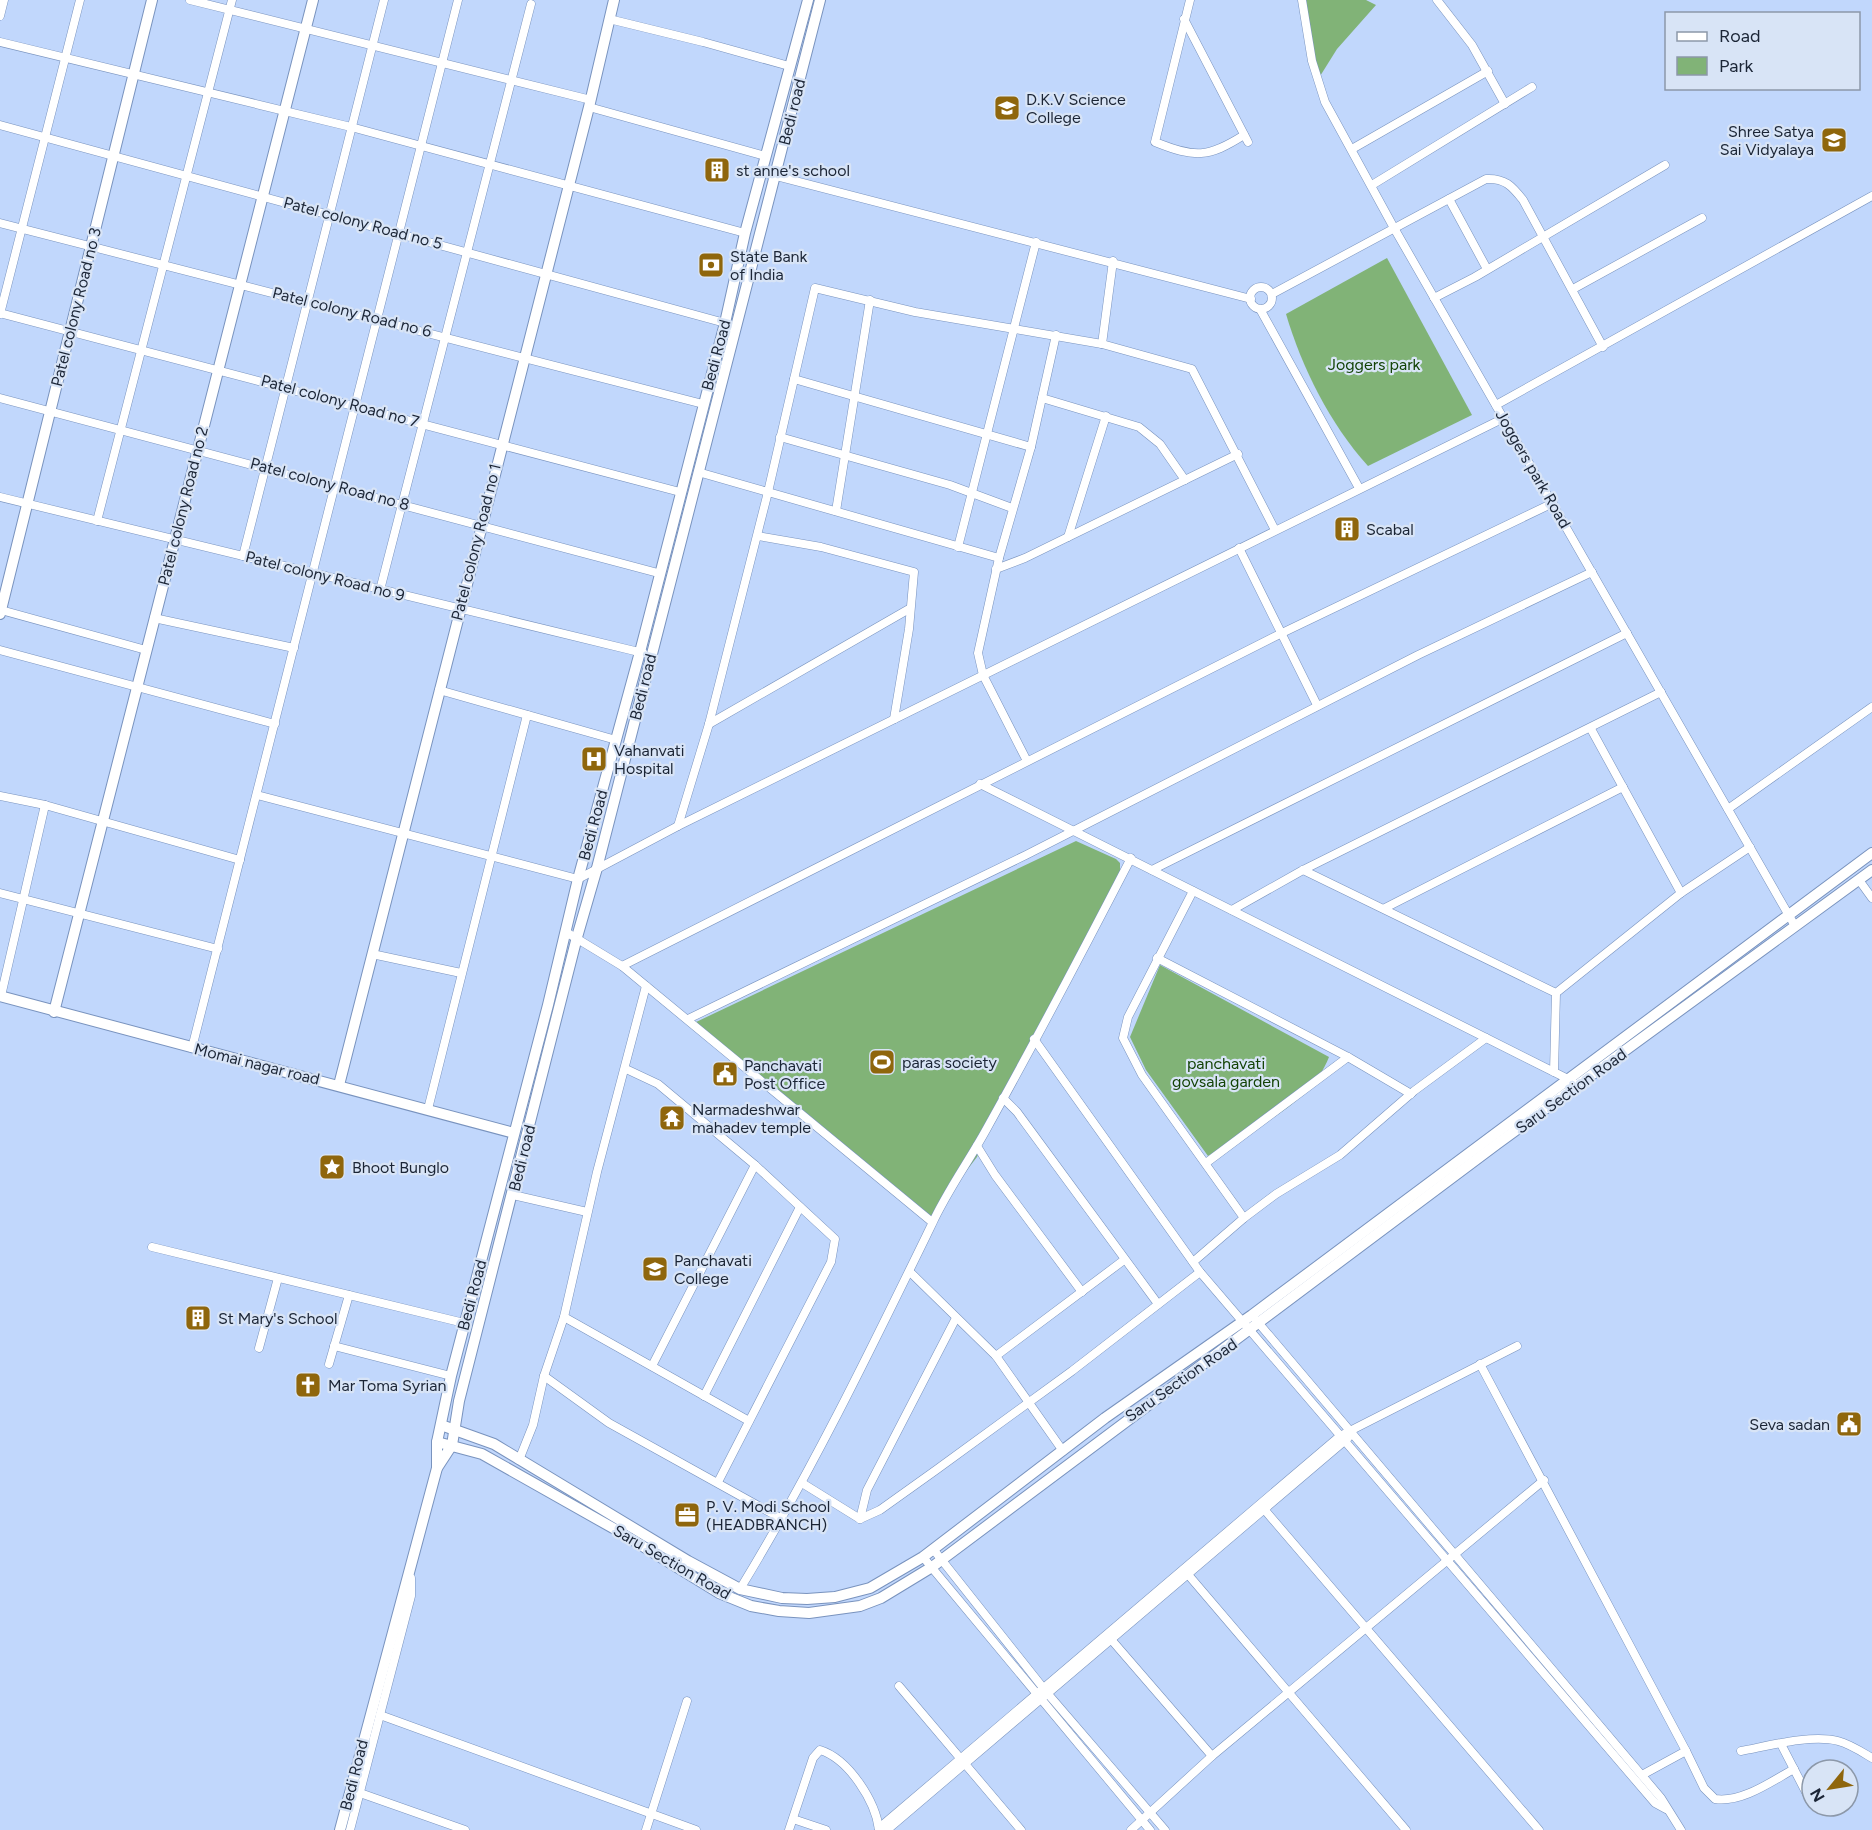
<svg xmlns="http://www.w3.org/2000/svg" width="1872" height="1830" font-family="Figtree,sans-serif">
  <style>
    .green { fill: #81b377 }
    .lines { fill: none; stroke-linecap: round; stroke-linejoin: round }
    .minor-casing { stroke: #7993be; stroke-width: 9 }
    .tertiary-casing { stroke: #7993be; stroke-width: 12 }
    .secondary-casing { stroke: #7993be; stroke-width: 12 }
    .minor { stroke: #fff; stroke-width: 8 }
    .tertiary { stroke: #fff; stroke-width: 10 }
    .secondary { stroke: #fff; stroke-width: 10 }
    .labels { text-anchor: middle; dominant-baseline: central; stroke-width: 4.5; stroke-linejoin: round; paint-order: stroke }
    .poi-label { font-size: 16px; fill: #1b2536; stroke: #d8e4f6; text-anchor: start }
    .street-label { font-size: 16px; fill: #1b2536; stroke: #d8e4f6 }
    .park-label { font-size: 16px; fill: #134306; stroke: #d8e4f6 }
  </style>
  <rect width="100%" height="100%" fill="#c1d7fc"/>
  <g class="green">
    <path d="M1303,0H1366L1376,5L1337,49L1317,81Z"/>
    <path d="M1387,258L1472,415L1368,466C1330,424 1302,368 1286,314Z"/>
    <path d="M1076,841L1116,859L1120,863V872L998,1104L977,1157L931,1217L694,1023Z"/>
    <path d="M1160,965L1329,1057C1310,1106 1250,1130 1208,1156L1146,1070L1130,1037Z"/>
  </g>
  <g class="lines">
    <defs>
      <g id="minor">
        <path d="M190,0L591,100"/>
        <path d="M1190,0L1155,142C1195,158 1208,158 1244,135"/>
        <path d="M1302,0L1312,61L1325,102L1394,228L1795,926"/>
        <path d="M1437,0L1472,45L1505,104"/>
        <path d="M0,16L4,0"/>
        <path d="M609,19L703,42L789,66"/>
        <path d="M1184,19L1248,142"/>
        <path d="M0,42L351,127L745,233"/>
        <path d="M589,107L765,156"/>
        <path d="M0,125L725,323"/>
        <path d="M1352,149L1488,71"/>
        <path d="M761,172L1251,299"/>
        <path d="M1372,185L1532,87"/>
        <path d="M1449,199L1487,269"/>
        <path d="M0,223L703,404"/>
        <circle cx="1261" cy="298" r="11"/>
        <path d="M1573,289L1702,218"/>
        <path d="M1272,294L1486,179C1505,178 1512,186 1523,200L1603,347"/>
        <path d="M1434,298L1475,277L1665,165"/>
        <path d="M1260,309L1359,488"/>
        <path d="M0,313L680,492"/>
        <path d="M0,314L80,0"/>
        <path d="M1102,344L1113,261"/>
        <path d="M794,379L1031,447"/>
        <path d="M0,398L658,573"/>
        <path d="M1042,398L1139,427L1160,444L1185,480"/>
        <path d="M1496,405L1872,196"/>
        <path d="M780,437L950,485L1012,508"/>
        <path d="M698,472L768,492L815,288L915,312L1102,344L1192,369L1275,530"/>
        <path d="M0,497L643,653"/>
        <path d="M836,511L870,300"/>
        <path d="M97,521L232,0"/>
        <path d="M758,536L821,547L914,572L909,629L894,719"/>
        <path d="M1068,537L1106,416"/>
        <path d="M958,547L1036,242"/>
        <path d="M1239,548L1317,705"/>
        <path d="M243,556L384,0"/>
        <path d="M996,569L1025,558L1238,454"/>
        <path d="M380,590L531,4"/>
        <path d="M1,610L146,650"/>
        <path d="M154,618L294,648"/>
        <path d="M0,650L275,724"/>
        <path d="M439,690L616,740"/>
        <path d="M709,724L909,609"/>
        <path d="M1591,729L1681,893"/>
        <path d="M1027,761L983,675L978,653L999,558L1031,447L1056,335"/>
        <path d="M980,784L1572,1081"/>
        <path d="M257,795L578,879L678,826L1504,418"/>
        <path d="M0,796L45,805L240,860"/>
        <path d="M1728,809L1872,707"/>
        <path d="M678,826L709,724L768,492L999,558"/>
        <path d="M1152,870L1627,633"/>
        <path d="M1303,870L1556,993L1681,893L1750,847"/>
        <path d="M1859,880L1872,898"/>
        <path d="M1193,891L1128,1017L1123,1038L1142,1075L1244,1218"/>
        <path d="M0,893L218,949"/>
        <path d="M1385,908L1623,787"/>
        <path d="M1232,910L1303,870L1661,692"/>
        <path d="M566,932L622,966L932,1222"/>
        <path d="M372,954L461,973"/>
        <path d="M1157,958L1348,1057L1411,1094"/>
        <path d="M622,966L1282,633L1553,503"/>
        <path d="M1,996L45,805"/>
        <path d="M688,1019L1026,855L1418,655L1592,572"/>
        <path d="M1034,1039L1200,1272L1655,1803L1666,1809"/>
        <path d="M192,1048L458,0"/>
        <path d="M626,1069L658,1084L755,1165L835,1239L831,1262L718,1482"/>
        <path d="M1554,1072L1556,993"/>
        <path d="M1003,1098L1017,1112L1158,1304"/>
        <path d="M428,1109L527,715"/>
        <path d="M977,1146L995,1175L1082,1292"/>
        <path d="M1206,1163L1348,1057"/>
        <path d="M513,1195L587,1212"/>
        <path d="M152,1247L464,1323"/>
        <path d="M1193,1262L1244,1218L1276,1194L1340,1155L1414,1091L1486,1038"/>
        <path d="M910,1272L996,1356L1063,1451"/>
        <path d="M564,1317L749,1421"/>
        <path d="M1256,1320L1661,1798L1681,1830"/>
        <path d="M334,1346L451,1376"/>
        <path d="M259,1348L278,1278"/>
        <path d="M996,1356L1124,1260"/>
        <path d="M329,1364L349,1295"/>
        <path d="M1480,1364L1686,1751L1642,1775"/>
        <path d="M652,1366L755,1165"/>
        <path d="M544,1376L609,1423L782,1519"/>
        <path d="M704,1396L800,1207"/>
        <path d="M519,1460L533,1425L544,1376L564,1317L597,1172L646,986"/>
        <path d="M802,1483L860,1519"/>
        <path d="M1263,1508L1539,1830"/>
        <path d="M860,1519L880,1510L936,1470L1072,1371L1200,1272"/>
        <path d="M860,1519L867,1490L956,1318"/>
        <path d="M933,1549L1048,1694L1165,1830"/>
        <path d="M923,1557L1150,1830"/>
        <path d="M1185,1571L1406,1830"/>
        <path d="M740,1589C812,1471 872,1347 932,1224C947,1191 969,1161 986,1130C1036,1040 1084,949 1131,858"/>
        <path d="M1109,1637L1212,1756"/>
        <path d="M899,1686L1021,1830"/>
        <path d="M380,1715L696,1830"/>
        <path d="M1781,1744L1812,1804"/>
        <path d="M1686,1751L1704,1788L1715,1799C1742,1803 1772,1781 1794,1769"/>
        <path d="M1741,1751C1768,1746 1811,1734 1838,1741C1850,1744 1862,1752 1872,1758"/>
        <path d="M360,1793L465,1830"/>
        <path d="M793,1819L826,1830"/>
        <path d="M879,1828L1340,1436L1517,1346"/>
        <path d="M350,1830L411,1596V1578"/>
        <path d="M646,1830L687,1701"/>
        <path d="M789,1830L813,1758L820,1750C849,1759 876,1802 879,1830"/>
        <path d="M887,1830L1348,1438"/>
        <path d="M1131,1830L1212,1756L1544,1480"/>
      </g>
      <g id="tertiary">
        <path d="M0,614L152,0"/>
        <path d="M0,996L514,1133"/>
        <path d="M54,1012L313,0"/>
        <path d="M339,1085L589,107L614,0"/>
        <path d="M441,1425L494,1444L688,1561L740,1589L782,1598L807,1599L835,1597L870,1588L923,1557L1105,1418L1252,1315L1872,853"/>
        <path d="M437,1442L482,1454L613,1528L719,1593L751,1606L779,1611L809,1613L860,1606L881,1598L932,1567L1497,1144L1872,870"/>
      </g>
      <g id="secondary">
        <path d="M437,1468V1442L451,1376L548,1005L578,879L640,652L725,323L745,233L808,0"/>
        <path d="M340,1830L437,1468L452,1445L459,1401L577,937L597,868L820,0"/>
      </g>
    </defs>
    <use href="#minor" class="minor-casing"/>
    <use href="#tertiary" class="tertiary-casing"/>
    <use href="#secondary" class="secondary-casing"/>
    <use href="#minor" class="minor"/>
    <use href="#tertiary" class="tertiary"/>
    <use href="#secondary" class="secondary"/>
  </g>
  <defs>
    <symbol id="university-square" viewBox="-11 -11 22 22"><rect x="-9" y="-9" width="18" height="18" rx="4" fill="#8f660c" stroke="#d8e4f6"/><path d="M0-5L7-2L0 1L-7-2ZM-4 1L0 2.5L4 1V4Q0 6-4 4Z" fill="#fff"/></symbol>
    <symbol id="school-square" viewBox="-11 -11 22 22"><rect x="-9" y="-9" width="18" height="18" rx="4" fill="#8f660c" stroke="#d8e4f6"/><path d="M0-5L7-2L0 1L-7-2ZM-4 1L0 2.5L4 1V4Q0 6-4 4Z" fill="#fff"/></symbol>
    <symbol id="building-square" viewBox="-11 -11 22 22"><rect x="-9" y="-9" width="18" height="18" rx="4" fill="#8f660c" stroke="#d8e4f6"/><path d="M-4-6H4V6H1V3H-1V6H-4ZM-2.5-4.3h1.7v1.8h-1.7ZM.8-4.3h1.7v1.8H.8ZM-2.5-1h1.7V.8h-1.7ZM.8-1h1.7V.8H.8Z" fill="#fff"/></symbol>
    <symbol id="bank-square" viewBox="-11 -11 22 22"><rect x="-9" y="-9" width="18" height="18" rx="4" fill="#8f660c" stroke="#d8e4f6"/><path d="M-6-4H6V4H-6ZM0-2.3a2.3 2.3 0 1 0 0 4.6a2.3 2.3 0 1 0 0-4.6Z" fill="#fff"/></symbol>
    <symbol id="hospital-square" viewBox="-11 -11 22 22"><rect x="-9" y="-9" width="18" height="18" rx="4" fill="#8f660c" stroke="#d8e4f6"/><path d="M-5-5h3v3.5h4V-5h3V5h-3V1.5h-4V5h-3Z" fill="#fff"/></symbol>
    <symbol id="stadium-square" viewBox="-11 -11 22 22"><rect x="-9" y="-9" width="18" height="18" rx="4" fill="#8f660c" stroke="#d8e4f6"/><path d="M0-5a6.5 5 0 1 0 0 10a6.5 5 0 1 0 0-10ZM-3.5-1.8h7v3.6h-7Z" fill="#fff"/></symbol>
    <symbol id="civic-square" viewBox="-11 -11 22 22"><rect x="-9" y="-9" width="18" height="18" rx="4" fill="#8f660c" stroke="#d8e4f6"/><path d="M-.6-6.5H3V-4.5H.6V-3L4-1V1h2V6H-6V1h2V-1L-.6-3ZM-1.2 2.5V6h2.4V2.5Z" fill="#fff"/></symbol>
    <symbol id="temple-square" viewBox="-11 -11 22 22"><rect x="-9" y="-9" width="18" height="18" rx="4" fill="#8f660c" stroke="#d8e4f6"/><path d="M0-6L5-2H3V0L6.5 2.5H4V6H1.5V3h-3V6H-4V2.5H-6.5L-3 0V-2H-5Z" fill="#fff"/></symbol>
    <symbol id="sight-square" viewBox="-11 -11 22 22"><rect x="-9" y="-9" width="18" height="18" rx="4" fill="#8f660c" stroke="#d8e4f6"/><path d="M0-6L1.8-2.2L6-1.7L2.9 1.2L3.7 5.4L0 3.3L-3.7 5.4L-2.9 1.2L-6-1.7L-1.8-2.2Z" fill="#fff"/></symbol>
    <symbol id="church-square" viewBox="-11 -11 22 22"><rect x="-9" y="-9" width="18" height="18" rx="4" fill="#8f660c" stroke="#d8e4f6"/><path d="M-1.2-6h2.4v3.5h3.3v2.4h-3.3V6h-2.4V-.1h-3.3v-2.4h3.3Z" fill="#fff"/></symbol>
    <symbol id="office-square" viewBox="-11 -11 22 22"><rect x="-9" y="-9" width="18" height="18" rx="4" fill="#8f660c" stroke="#d8e4f6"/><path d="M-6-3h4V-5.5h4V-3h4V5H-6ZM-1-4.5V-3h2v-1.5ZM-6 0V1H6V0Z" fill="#fff"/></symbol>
  </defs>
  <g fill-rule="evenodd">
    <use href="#university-square" x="992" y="93" width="30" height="30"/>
    <use href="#school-square" x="1819" y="125" width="30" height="30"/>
    <use href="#building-square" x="702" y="155" width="30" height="30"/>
    <use href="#bank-square" x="696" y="250" width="30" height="30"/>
    <use href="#building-square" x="1332" y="514" width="30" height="30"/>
    <use href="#hospital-square" x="579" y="744" width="30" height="30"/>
    <use href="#stadium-square" x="867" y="1047" width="30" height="30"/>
    <use href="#civic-square" x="710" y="1059" width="30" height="30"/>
    <use href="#temple-square" x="657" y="1103" width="30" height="30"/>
    <use href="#sight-square" x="317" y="1152" width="30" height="30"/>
    <use href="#university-square" x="640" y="1254" width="30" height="30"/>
    <use href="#building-square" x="183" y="1303" width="30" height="30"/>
    <use href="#church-square" x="293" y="1370" width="30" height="30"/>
    <use href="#civic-square" x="1834" y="1409" width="30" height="30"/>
    <use href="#office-square" x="672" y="1500" width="30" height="30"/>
  </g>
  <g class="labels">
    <g class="poi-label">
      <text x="1026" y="99">D.K.V Science<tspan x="1026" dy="18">College</tspan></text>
      <text x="1814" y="131" text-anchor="end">Shree Satya<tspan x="1814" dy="18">Sai Vidyalaya</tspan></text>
      <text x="736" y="170">st anne's school</text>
      <text x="730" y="256">State Bank<tspan x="730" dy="18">of India</tspan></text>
      <text x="1366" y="529">Scabal</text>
      <text x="614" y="750">Vahanvati<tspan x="614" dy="18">Hospital</tspan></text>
      <text x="902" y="1062">paras society</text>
      <text x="744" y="1065">Panchavati<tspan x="744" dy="18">Post Office</tspan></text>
      <text x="692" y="1109">Narmadeshwar<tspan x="692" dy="18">mahadev temple</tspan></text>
      <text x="352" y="1167">Bhoot Bunglo</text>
      <text x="674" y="1260">Panchavati<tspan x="674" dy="18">College</tspan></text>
      <text x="218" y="1318">St Mary's School</text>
      <text x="328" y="1385">Mar Toma Syrian</text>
      <text x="1830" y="1424" text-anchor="end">Seva sadan</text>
      <text x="706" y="1506">P. V. Modi School<tspan x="706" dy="18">(HEADBRANCH)</tspan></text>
    </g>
    <g class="street-label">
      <text transform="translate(792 112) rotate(-76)">Bedi road</text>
      <text transform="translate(363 223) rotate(15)">Patel colony Road no 5</text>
      <text transform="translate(76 307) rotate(-76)">Patel colony Road no 3</text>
      <text transform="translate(352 312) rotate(14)">Patel colony Road no 6</text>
      <text transform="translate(716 355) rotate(-75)">Bedi Road</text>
      <text transform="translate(340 401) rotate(15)">Patel colony Road no 7</text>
      <text transform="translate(1533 469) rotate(60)">Joggers park Road</text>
      <text transform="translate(330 484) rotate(15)">Patel colony Road no 8</text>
      <text transform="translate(183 506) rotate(-76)">Patel colony Road no 2</text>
      <text transform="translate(476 542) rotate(-76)">Patel colony Road no 1</text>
      <text transform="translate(325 576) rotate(14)">Patel colony Road no 9</text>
      <text transform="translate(643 687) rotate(-76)">Bedi road</text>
      <text transform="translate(593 825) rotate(-75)">Bedi Road</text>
      <text transform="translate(257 1064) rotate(14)">Momai nagar road</text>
      <text transform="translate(1571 1091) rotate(-36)">Saru Section Road</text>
      <text transform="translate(522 1158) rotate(-76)">Bedi road</text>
      <text transform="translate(472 1295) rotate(-75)">Bedi Road</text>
      <text transform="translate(1181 1380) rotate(-35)">Saru Section Road</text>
      <text transform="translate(672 1562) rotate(30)">Saru Section Road</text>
      <text transform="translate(354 1775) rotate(-76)">Bedi Road</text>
    </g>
    <g class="park-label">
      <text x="1374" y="364">Joggers park</text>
      <text x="1226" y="1063">panchavati<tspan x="1226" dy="18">govsala garden</tspan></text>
    </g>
  </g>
  <rect x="1665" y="12" width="195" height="78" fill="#d8e4f6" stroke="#8c98a9" stroke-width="1.5"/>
  <rect x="1677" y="32" width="30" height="9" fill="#ffffff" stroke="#8c98a9" stroke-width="1.5"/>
  <text x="1719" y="42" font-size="18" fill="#1b2536">Road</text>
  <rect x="1677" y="57" width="30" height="18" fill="#81b377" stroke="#8c98a9" stroke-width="1.5"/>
  <text x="1719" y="72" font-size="18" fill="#1b2536">Park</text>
  <g transform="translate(1830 1788) rotate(240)"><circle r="28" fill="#d8e4f6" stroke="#8c98a9" stroke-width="1.5"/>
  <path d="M0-4.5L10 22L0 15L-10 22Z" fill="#8f660c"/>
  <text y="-9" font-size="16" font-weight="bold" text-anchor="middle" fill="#1b2536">N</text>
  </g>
</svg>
